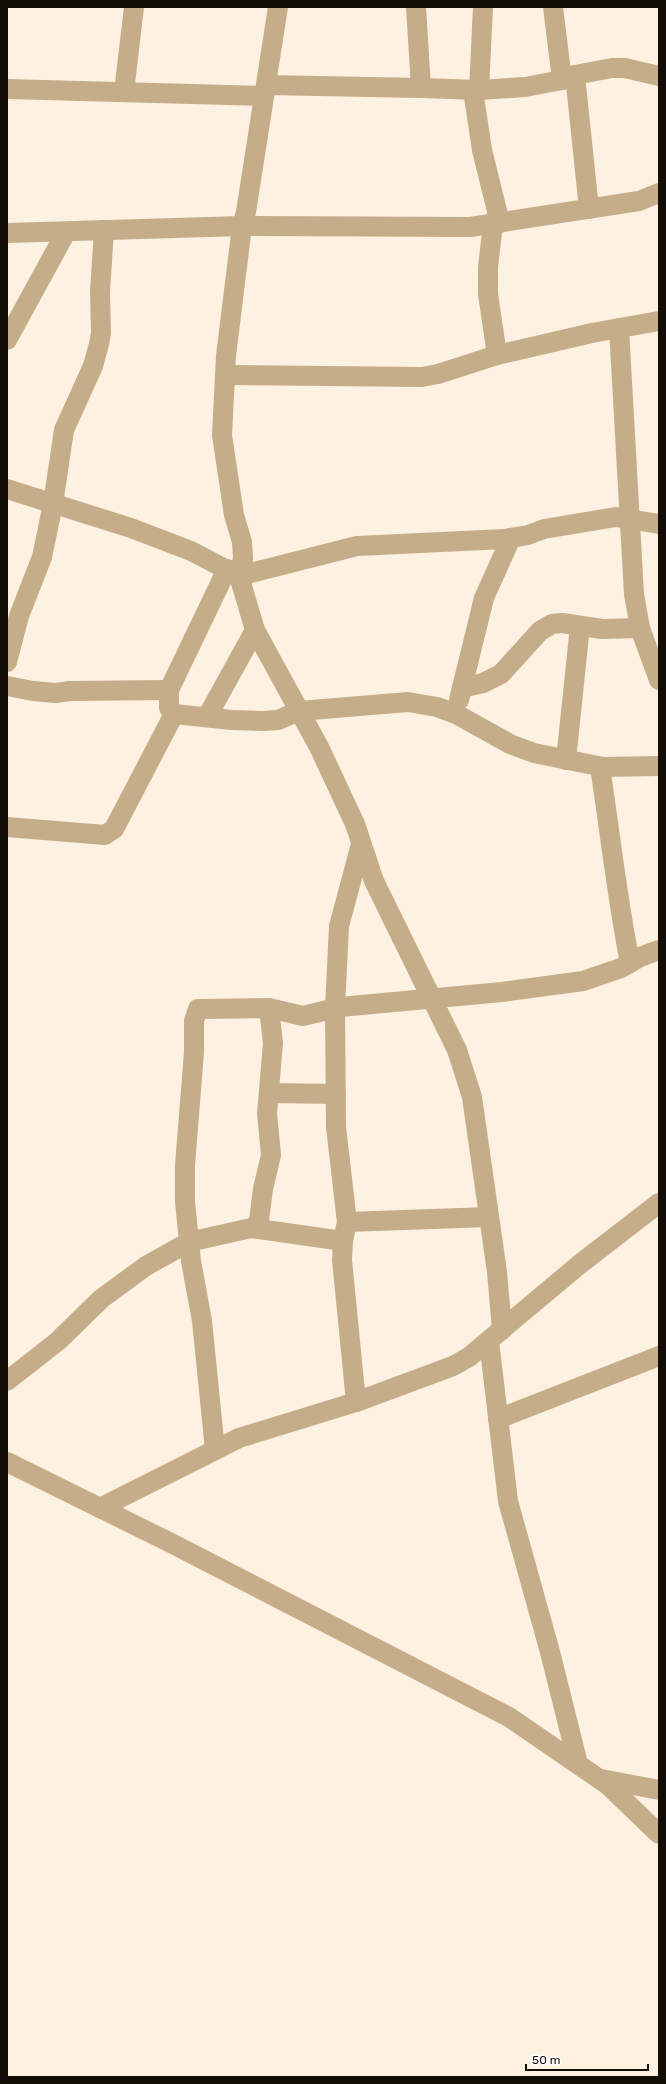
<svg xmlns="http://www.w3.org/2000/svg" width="666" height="2084" font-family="Rubik,sans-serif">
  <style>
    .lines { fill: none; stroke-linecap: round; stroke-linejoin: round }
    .minor { stroke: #c6ad8a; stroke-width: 20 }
  </style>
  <rect width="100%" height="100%" fill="#fdf1e1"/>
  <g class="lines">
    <g class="minor">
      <path d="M278,7L246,212L242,226L226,356L222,435L234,515L242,542L243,558L239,576L255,630L319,747L355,824L374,881L457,1050L472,1097L497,1272L502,1330"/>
      <path d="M416,7L421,88"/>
      <path d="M553,7L562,80"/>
      <path d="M575,75L589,209"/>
      <path d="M266,85L421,88L479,90L525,87L562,80L575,75L612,68H625L659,76"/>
      <path d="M7,89L264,96"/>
      <path d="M473,90L482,150L500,223"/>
      <path d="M479,90L483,7"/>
      <path d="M124,92L134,7"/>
      <path d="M493,224L488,267V294L497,355"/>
      <path d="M7,233L242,226L470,227L639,201L659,193"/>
      <path d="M619,328L634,594L640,628L659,680"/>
      <path d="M7,340L66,232"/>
      <path d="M225,375L422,377L438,374L497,355L592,333L659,321"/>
      <path d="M7,489L131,528L191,551L239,576L357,546L505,539L528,535L544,529L616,517L659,524"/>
      <path d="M227,569L169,690V708L174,714L232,720L264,721L278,720L299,711L408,702L437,707L456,714L510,744L534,753L603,767L659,766"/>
      <path d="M7,662L19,616L42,557L53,504L64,430L93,366L99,344L101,333L100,292L104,230"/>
      <path d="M7,686L33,691L55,693L70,691L169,690"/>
      <path d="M462,688L483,683L501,674L540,631L552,624L562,623L602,629L640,628"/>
      <path d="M459,700L484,598L511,538"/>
      <path d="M207,717L255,630"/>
      <path d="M566,760L580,626"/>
      <path d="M600,767C610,832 617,898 630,963"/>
      <path d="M7,827L105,835L114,829L174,714"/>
      <path d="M269,1093L336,1094"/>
      <path d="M347,1222L489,1217"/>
      <path d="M258,1228L263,1189L271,1155L267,1113L273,1043L269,1008"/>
      <path d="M489,1341L508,1501L550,1652L578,1764"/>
      <path d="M7,1381L58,1341L101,1299L146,1266L189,1242L251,1228L343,1241"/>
      <path d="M356,1402L342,1260L343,1241L347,1222L336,1127L335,1008L339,926L361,844"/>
      <path d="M498,1419L659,1356"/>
      <path d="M215,1450L202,1321L191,1261L185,1202V1165L194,1052V1021L198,1009L269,1008L303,1016L340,1007L502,992L583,981L621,968L640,957L659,950"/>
      <path d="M7,1462L171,1543L509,1717L608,1785L659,1834"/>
      <path d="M100,1508L239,1438L356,1402L453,1366L469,1357L580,1264L659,1203"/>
      <path d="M601,1779L659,1790"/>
    </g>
  </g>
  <rect width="666" height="2084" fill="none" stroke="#120d07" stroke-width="16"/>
  <path d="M526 2064v6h122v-6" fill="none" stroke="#120d07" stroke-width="2"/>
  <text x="532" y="2064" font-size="12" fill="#120d07" stroke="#ffffff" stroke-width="3" paint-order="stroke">50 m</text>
</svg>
